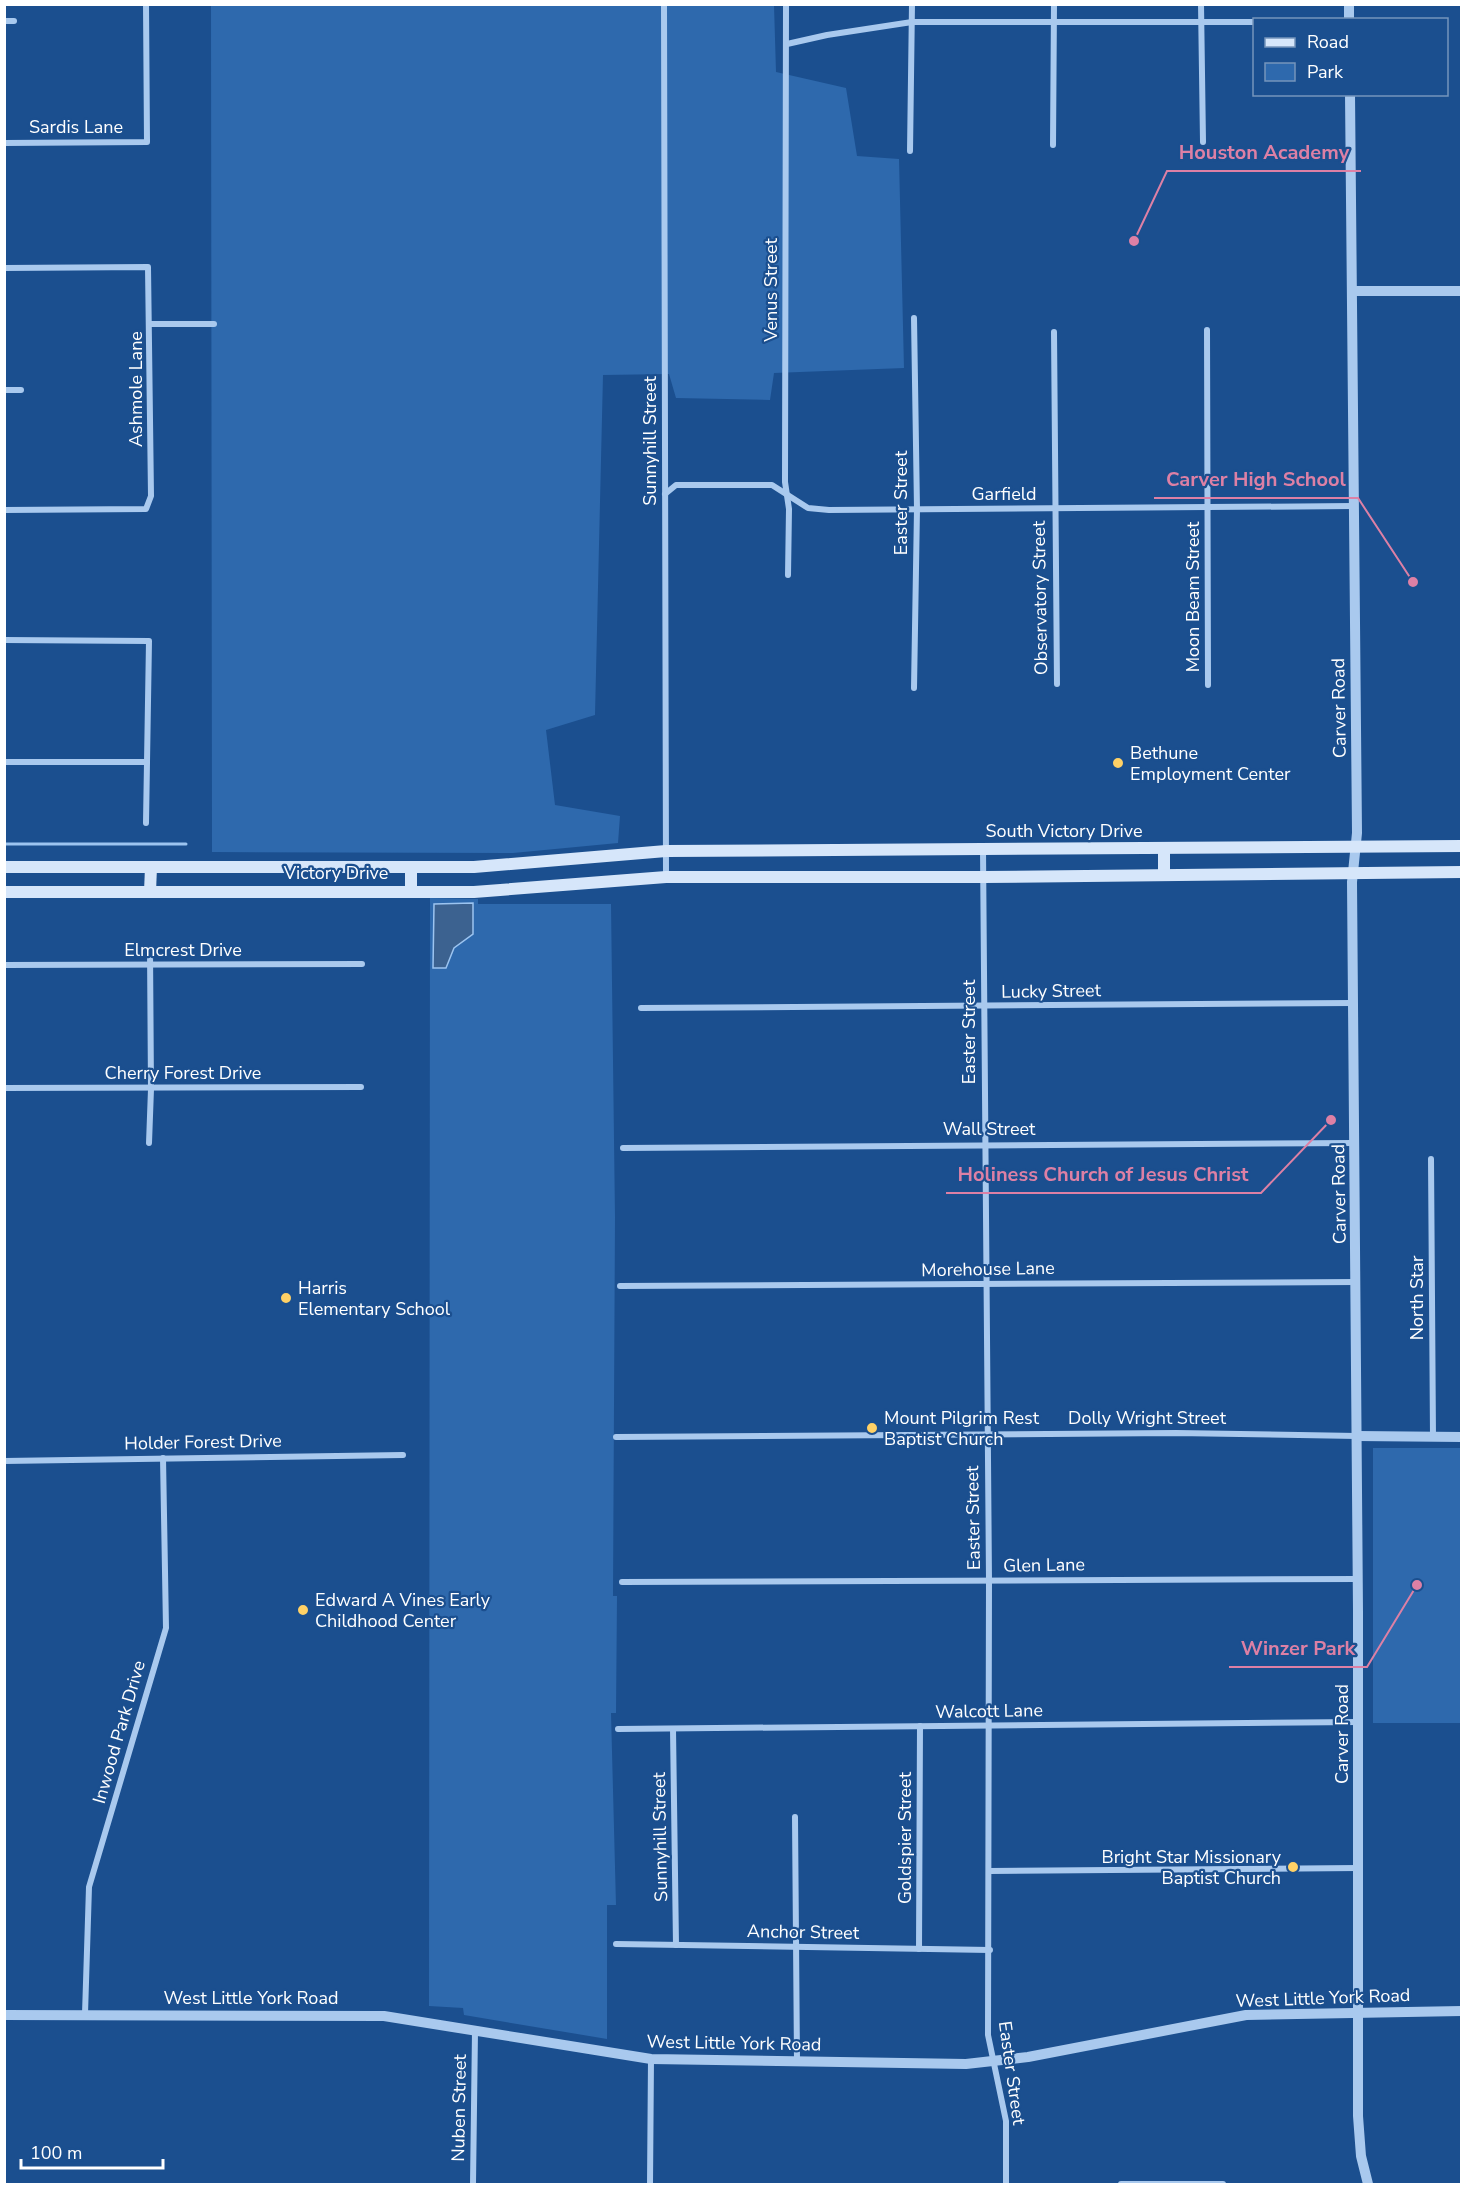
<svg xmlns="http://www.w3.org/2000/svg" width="1466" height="2189" font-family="'Nunito Sans',sans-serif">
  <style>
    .green { fill: #2e69ad }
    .water { fill: #3c6290; stroke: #9cc4f0; stroke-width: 1.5 }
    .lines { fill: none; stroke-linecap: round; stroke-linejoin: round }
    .stream { stroke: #9cc4f0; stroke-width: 3 }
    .minor { stroke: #a9c9ee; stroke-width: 6 }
    .tertiary { stroke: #a9c9ee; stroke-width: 10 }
    .secondary { stroke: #d6e6fa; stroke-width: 12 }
    .poi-dot { fill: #ffd166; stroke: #1b4f8f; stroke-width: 2 }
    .labels { text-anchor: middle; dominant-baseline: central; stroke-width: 4.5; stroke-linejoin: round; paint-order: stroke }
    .street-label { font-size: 18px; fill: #fff; stroke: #1b4f8f }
    .poi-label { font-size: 18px; fill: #fff; stroke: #1b4f8f; text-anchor: start }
    .leader { fill: none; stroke: #dd80a5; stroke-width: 2 }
    .callout-dot { fill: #dd80a5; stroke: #1b4f8f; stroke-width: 2 }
    .callout-label { font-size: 20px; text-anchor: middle; font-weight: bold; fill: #dd80a5; stroke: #1b4f8f; stroke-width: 4.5; stroke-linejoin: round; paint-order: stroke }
  </style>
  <rect width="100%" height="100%" fill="#1b4f8f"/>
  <g class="green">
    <path d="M211,5H774L776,72L846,88L857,156L899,159L904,368L774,373L770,400L676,398L669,374L603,375L595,715L546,730L555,805L620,816L618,843L513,853L212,852Z"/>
    <path d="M430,898L478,899V904H611L615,1217L613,1596H617L616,1713H611L616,1905H607V2039L464,2015L463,2008L429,2006Z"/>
    <rect x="1373" y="1448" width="88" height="275"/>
  </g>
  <path class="water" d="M473,903V934L454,948L446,968H433L434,904Z"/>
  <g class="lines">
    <path class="stream" d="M4,844H186"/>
    <g class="minor">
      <path d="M664,4L666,877"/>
      <path d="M786,4L785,482L789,509L788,575"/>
      <path d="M1201,4L1203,142"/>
      <path d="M4,21H14"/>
      <path d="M787,44L827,35L912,22H1254"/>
      <path d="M4,143L147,142L146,4"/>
      <path d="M1053,145L1054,4"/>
      <path d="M910,151L912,4"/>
      <path d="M4,268L148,267L151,496L146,509L4,510"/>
      <path d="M914,318L917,509L914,688"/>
      <path d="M150,324H214"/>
      <path d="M1207,330L1208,685"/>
      <path d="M1054,332L1057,684"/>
      <path d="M4,390H21"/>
      <path d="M665,494L676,485H772L808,508L829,510L1353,506"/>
      <path d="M4,640L149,641L146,823"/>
      <path d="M4,762H147"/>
      <path d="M983,849L989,1581L988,2035L1006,2121V2184"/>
      <path d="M4,965L362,964"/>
      <path d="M641,1008L1353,1003"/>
      <path d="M4,1088L361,1087"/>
      <path d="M149,1143L151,1089L150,950"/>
      <path d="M623,1148L1354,1143"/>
      <path d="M1431,1159L1433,1437"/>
      <path d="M620,1286L1356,1282"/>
      <path d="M616,1437L1176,1433L1357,1436"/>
      <path d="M4,1461L403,1455"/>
      <path d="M622,1582L1358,1579"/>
      <path d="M618,1729L1358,1722"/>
      <path d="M673,1729L676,1945"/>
      <path d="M795,1817L797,2061"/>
      <path d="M989,1871L1358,1868"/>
      <path d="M616,1944L990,1950"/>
      <path d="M919,1949L920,1726"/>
      <path d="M85,2014L89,1887L166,1628L163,1458"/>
      <path d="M473,2184L475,2031"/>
      <path d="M650,2184L651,2059"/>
      <path d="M1121,2184H1223"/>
    </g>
    <g class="tertiary">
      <path d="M1349,4V20"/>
      <path d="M1350,94L1357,833L1352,882L1358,1611V2116L1361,2156L1368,2184"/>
      <path d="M1352,291H1462"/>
      <path d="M1357,1436L1462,1437"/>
      <path d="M4,2015L384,2016L651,2059L966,2064L1028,2057L1246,2015L1462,2011"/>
    </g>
    <g class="secondary">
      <path d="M1164,848V875"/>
      <path d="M4,867H474L666,851L1462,846"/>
      <path d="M411,867V891"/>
      <path d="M4,892H474L666,877H983L1462,872"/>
      <path d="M150,892L151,867"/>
    </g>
  </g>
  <g class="poi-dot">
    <circle cx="1118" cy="763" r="6"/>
    <circle cx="286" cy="1298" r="6"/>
    <circle cx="872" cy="1428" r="6"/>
    <circle cx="303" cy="1610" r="6"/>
    <circle cx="1293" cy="1867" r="6"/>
  </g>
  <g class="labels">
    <g class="street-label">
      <text x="76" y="127">Sardis Lane</text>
      <text transform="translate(771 290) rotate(-90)">Venus Street</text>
      <text transform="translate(136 389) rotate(-90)">Ashmole Lane</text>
      <text transform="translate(650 441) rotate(-90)">Sunnyhill Street</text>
      <text x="1004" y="494">Garfield</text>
      <text transform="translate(901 503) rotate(-90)">Easter Street</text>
      <text transform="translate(1193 597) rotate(-90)">Moon Beam Street</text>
      <text transform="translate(1040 598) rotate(-91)">Observatory Street</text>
      <text transform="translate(1339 708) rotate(-91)">Carver Road</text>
      <text x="1064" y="831">South Victory Drive</text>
      <text x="336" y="873">Victory Drive</text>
      <text x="183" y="950">Elmcrest Drive</text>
      <text transform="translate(1051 991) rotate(-1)">Lucky Street</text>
      <text transform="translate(969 1032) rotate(-90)">Easter Street</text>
      <text x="183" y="1073">Cherry Forest Drive</text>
      <text x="989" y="1129">Wall Street</text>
      <text transform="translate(1339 1194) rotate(-91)">Carver Road</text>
      <text transform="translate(988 1269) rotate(-1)">Morehouse Lane</text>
      <text transform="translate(1417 1298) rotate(-90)">North Star</text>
      <text x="1147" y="1418">Dolly Wright Street</text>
      <text transform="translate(203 1442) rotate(-1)">Holder Forest Drive</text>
      <text transform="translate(973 1518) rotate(-91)">Easter Street</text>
      <text transform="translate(1044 1565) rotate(-1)">Glen Lane</text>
      <text transform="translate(989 1711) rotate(-1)">Walcott Lane</text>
      <text transform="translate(119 1732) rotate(-74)">Inwood Park Drive</text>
      <text transform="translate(1342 1734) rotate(-90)">Carver Road</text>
      <text transform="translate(660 1837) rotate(-91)">Sunnyhill Street</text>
      <text transform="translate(905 1838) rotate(-90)">Goldspier Street</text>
      <text transform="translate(803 1932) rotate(1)">Anchor Street</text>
      <text x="251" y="1998">West Little York Road</text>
      <text transform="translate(1323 1998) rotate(-2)">West Little York Road</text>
      <text transform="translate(734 2043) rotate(1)">West Little York Road</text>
      <text transform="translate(1012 2073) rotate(82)">Easter Street</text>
      <text transform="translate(459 2108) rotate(-89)">Nuben Street</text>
    </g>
    <g class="poi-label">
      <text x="1130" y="753">Bethune<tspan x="1130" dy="21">Employment Center</tspan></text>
      <text x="298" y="1288">Harris<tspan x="298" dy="21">Elementary School</tspan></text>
      <text x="884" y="1418">Mount Pilgrim Rest<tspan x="884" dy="21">Baptist Church</tspan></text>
      <text x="315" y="1600">Edward A Vines Early<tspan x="315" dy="21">Childhood Center</tspan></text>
      <text x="1281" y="1857" text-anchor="end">Bright Star Missionary<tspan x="1281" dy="21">Baptist Church</tspan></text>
    </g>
  </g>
  <path class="leader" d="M1134 241L1167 171H1361M1413 582L1358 498H1154M1331 1120L1261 1193H946M1417 1585L1367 1667H1229"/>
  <g class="callout-dot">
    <circle cx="1134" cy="241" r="6"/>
    <circle cx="1413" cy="582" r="6"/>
    <circle cx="1331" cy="1120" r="6"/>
    <circle cx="1417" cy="1585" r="6"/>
  </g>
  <g class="callout-label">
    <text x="1264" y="159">Houston Academy</text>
    <text x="1256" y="486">Carver High School</text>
    <text x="1103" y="1181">Holiness Church of Jesus Christ</text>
    <text x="1298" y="1655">Winzer Park</text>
  </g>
  <rect width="1466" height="2189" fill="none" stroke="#ffffff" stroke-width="12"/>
  <rect x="1253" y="18" width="195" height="78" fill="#1b4f8f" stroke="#7695bc" stroke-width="1.5"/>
  <rect x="1265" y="38" width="30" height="9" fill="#d6e6fa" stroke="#7695bc" stroke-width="1.5"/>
  <text x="1307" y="48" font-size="18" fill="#ffffff">Road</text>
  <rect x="1265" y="63" width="30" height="18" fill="#2e69ad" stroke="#7695bc" stroke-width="1.5"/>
  <text x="1307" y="78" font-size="18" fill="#ffffff">Park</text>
  <path d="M21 2159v9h142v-9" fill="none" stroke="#ffffff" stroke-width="3"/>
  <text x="30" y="2159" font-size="18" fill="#ffffff" stroke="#1b4f8f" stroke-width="4.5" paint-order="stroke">100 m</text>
</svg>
